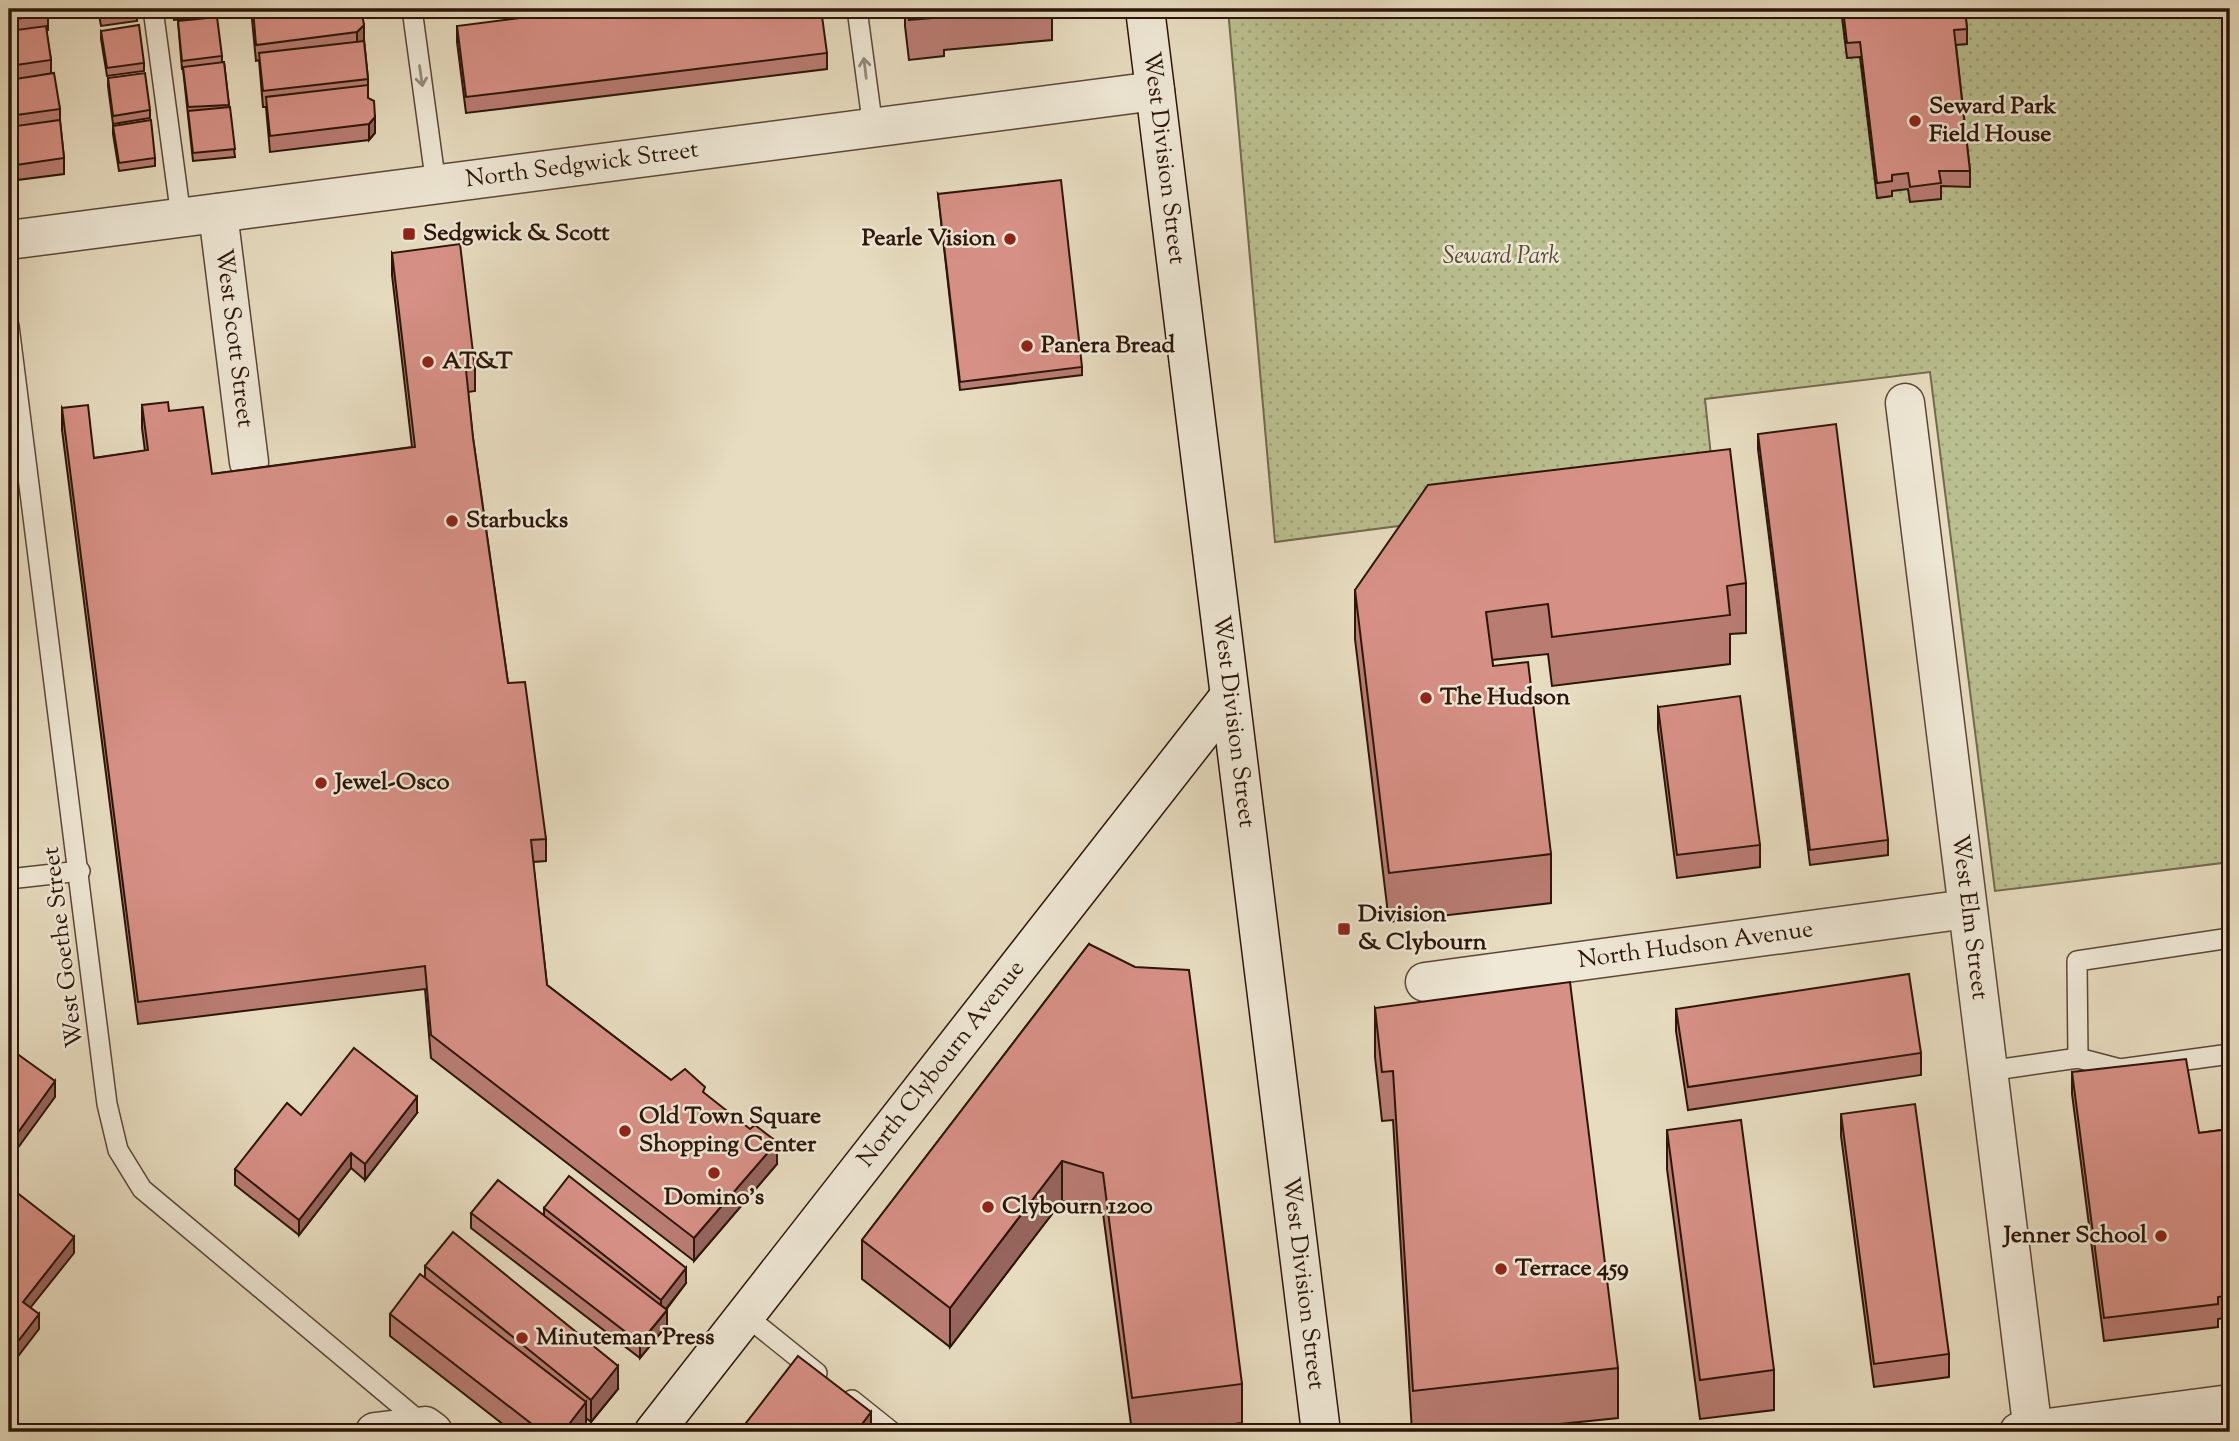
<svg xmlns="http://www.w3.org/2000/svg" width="2239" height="1441" font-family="'Sorts Mill Goudy',serif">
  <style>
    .park { fill: url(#park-dots); stroke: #736a4c; stroke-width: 2 }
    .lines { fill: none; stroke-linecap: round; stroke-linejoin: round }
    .service-casing { stroke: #5b4737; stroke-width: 22 }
    .minor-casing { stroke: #5b4737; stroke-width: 41 }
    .tertiary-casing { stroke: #5b4737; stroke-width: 41 }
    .secondary-casing { stroke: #2c1509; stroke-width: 41 }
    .service { stroke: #efe8d6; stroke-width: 19 }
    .minor { stroke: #efe8d6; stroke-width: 38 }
    .tertiary { stroke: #efe8d6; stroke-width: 38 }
    .secondary { stroke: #efe8d6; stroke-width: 38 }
    .wall { fill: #b97c73; stroke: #2c1509; stroke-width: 2 }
    .shaded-wall { fill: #96655e; stroke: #2c1509; stroke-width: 2 }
    .building { fill: #d79086; stroke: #2c1509; stroke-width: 2 }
    .oneway { stroke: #97897a }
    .poi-dot { fill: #8f2418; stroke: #efe8d6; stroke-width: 2.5 }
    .labels { text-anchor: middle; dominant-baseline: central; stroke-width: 5; stroke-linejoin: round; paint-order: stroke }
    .poi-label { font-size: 24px; font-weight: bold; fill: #2c1509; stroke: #efe8d6; text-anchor: start }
    .street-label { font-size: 24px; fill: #2c1509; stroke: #efe8d6 }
    .park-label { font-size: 24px; font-style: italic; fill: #574831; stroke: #efe8d6 }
  </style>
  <defs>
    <pattern id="park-dots" width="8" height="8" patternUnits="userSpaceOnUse" patternTransform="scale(1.75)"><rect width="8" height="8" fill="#babf8f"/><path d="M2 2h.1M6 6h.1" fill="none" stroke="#a0a37a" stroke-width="1.8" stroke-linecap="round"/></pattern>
  </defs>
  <rect width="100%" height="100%" fill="#e7dcc0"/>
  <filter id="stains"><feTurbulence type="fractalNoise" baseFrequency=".00286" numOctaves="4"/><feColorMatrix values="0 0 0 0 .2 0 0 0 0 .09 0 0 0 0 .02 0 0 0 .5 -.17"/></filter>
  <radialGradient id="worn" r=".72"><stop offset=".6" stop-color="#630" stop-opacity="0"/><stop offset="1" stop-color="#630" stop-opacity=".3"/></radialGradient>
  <path class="park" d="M1228,9H2230V862L1995,891L1930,372L1705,399L1714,485L1275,542Z"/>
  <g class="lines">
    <defs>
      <g id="service">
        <path d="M153,9L181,217"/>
        <path d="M412,9L436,185"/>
        <path d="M857,9L873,128"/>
        <path d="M9,326L107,1104L118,1150L142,1189L424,1425"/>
        <path d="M9,879L80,871"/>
        <path d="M2078,1058L2077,961L2230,938"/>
        <path d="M1988,1071L2078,1058L2120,1069L2230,1054"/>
        <path d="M745,1315L817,1373"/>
        <path d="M852,1400L892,1432"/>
      </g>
      <g id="minor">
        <path id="s1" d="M218,213L249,462"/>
        <path id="s2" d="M1905,403L2033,1432"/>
        <path id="s3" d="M1425,982L1967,909"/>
        <path d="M375,1432L425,1426L433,1432"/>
        <path d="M2019,1432L2230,1404"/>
      </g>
      <g id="tertiary">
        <path id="s4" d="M9,240L1155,91"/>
      </g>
      <g id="secondary">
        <path id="s5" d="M1145,9L1321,1432"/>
        <path id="s6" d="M654,1432L1229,697"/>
      </g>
    </defs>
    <use href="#service" class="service-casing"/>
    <use href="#minor" class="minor-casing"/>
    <use href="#tertiary" class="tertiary-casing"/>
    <use href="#secondary" class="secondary-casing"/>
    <use href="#service" class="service"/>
    <use href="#minor" class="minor"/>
    <use href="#tertiary" class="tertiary"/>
    <use href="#secondary" class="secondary"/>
  </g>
  <g class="wall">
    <path d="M9,9L48,14V30H46L51,60V74L60,109V121L64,158V174L9,181Z"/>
    <path d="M98,9H137V21L101,26Z"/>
    <path d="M173,9H214V16L174,20Z"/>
    <path d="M251,9H361L368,79V98L375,133L369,140L270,152L266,107H263L259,60L256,61Z"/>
    <path d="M472,9H494L472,11Z"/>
    <path d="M905,9H1052V40L944,50V56L909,60L905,26Z"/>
    <path d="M1841,9H1965L1967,29V44L1956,45L1970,171V187L1941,186V199L1910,202L1908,189L1892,191V196L1877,198L1860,57L1847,58Z"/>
    <path d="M178,21L222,56V62H224L235,157L193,161L183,69H182Z"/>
    <path d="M457,26L827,53V69L466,113L457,42Z"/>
    <path d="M101,31L144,63V71L107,76L101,39Z"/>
    <path d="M108,78L150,110V118L113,124L108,86Z"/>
    <path d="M113,126L155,158V166L119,171L113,134Z"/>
    <path d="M938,194L1082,367V375L960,390Z"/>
    <path d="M392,253L475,369V391L468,392L473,438L508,683L546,839V861L533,862L547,985L671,1080L705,1094L777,1164L694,1261L431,1058L425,989L138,1024L62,430V408L94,458L145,451L142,428V405L169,411L212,474L412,447L392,275Z"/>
    <path d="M1758,434L1888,840V855L1810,865L1758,449Z"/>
    <path d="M1746,583V633L1730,634V664L1552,686L1548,654L1492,660L1493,666L1551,854V903L1389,922L1355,639V590Z"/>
    <path d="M1658,707L1760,845V867L1677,878L1658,729Z"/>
    <path d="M1089,944L1242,1384V1423L1169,1432H1132L1103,1213L1062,1201L950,1347L862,1279V1240Z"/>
    <path d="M1375,1008L1618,1368V1418L1484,1432H1412L1393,1120L1382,1121L1375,1057Z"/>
    <path d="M1676,1009L1921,1053V1075L1688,1110L1676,1031Z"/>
    <path d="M2072,1072L2199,1133L2230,1129V1317L2218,1319V1327L2104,1341L2072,1094Z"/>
    <path d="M417,1113L365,1180L351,1168L299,1235L235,1185V1169L301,1115Z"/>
    <path d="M1841,1114L1949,1354V1377L1874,1387L1841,1136Z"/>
    <path d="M1667,1130L1774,1370V1410L1700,1419L1667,1169Z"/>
    <path d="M544,1208L686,1283L666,1310L667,1325L640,1358L471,1228V1213L544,1215Z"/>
    <path d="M425,1266L618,1389L591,1422L586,1418V1425L580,1432H513L390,1336V1314L425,1278Z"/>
  </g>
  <g class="shaded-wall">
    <path d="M364,25V40L357,47V32Z"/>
    <path d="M375,117V133L369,140V124Z"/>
    <path d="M55,1081V1097L9,1160V1145Z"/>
    <path d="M417,1097V1113L365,1180V1164Z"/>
    <path d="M777,1142V1164L694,1261V1238Z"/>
    <path d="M351,1153V1168L299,1235V1220Z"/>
    <path d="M1062,1161V1201L950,1347V1308Z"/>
    <path d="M74,1237V1253L23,1317V1302Z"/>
    <path d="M686,1268V1283L661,1315V1300Z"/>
    <path d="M667,1310V1325L640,1358V1343Z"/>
    <path d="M39,1314V1329L9,1368V1353Z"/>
    <path d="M618,1366V1389L591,1422V1400Z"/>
    <path d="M586,1402V1425L580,1432H563Z"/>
    <path d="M871,1412V1432H856Z"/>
  </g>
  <g class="building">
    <path d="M9,9H47L48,14L9,20Z"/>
    <path d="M99,9H137V13L101,18Z"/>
    <path d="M174,9H207L174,13Z"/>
    <path d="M253,9H361L364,25L357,32L256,45Z"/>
    <path d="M591,9H821L827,53L466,97L457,26Z"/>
    <path d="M908,9H966L944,11V17L909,20Z"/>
    <path d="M1843,9H1965L1967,29L1954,30L1970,171H1939L1941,183L1910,187L1908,173L1892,175V181L1877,183L1860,42L1847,43Z"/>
    <path d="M217,17L222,56L182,61L178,21Z"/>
    <path d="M139,25L144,63L107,68L101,31Z"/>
    <path d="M46,26L51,60L9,66V31Z"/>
    <path d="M364,41L368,79L263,91L259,53Z"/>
    <path d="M224,62L229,105L188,107L183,67Z"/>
    <path d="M54,73L60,109L9,116V80Z"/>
    <path d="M145,73L150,110L113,116L108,78Z"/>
    <path d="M368,85V98L374,101L375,117L369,124L270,136L266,97Z"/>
    <path d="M230,107L235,149L193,153L188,111Z"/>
    <path d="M60,120L64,158L9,166V127Z"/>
    <path d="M151,120L155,158L119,163L113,126Z"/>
    <path d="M1061,180L1082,367L960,382L938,194Z"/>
    <path d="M460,244L475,369L466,370L473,438L508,683L525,682L546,839L531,840L547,985L671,1080L685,1069L705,1087L703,1092L750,1129L755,1125L777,1142L694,1238L431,1035L425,966L138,1002L62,408L88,405L94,458L148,450L142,405L168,402L169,411L203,407L212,474L415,447L392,253Z"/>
    <path d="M1836,424L1888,840L1810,850L1758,434Z"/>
    <path d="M1730,449L1746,583L1727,586L1730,615L1552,637L1548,604L1486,612L1493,666L1528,662L1551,854L1389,873L1355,590L1428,485Z"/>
    <path d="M1740,696L1760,845L1677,855L1658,707Z"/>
    <path d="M1089,944L1135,967L1189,970L1242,1384L1132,1398L1103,1173L1062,1161L950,1308L862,1240Z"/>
    <path d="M1909,974L1921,1053L1688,1087L1676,1009Z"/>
    <path d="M1570,982L1618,1368L1413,1391L1393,1071L1382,1072L1375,1008Z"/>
    <path d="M9,1048L55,1081L9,1145Z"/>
    <path d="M354,1048L417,1097L365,1164L351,1153L299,1220L235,1169L287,1103L301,1115Z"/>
    <path d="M2186,1059L2199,1133L2230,1129V1295L2218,1297V1304L2104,1318L2072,1072Z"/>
    <path d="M1915,1104L1949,1354L1874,1364L1841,1114Z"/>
    <path d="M1741,1120L1774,1370L1700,1380L1667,1130Z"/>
    <path d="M569,1176L686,1268L661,1300L544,1208Z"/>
    <path d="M498,1180L667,1310L640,1343L471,1213Z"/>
    <path d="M11,1188L74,1237L23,1302L39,1314L9,1353V1191Z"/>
    <path d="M453,1232L618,1366L591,1400L425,1266Z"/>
    <path d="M420,1274L586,1402L563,1432H542L390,1314Z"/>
    <path d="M798,1356L871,1412L856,1432H739Z"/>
  </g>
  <defs><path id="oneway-shaft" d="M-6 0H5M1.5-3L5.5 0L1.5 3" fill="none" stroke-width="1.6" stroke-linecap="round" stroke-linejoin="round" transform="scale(1.75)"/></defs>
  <g class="oneway">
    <use href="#oneway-shaft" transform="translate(865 68) rotate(-97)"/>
    <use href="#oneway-shaft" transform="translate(421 76) rotate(82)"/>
  </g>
  <g class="poi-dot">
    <circle cx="1915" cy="121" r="7"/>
    <rect x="402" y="227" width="14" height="14" rx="3.5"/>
    <circle cx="1010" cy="239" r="7"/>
    <circle cx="1027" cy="346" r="7"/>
    <circle cx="428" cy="362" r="7"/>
    <circle cx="452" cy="521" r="7"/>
    <circle cx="1426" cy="698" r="7"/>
    <circle cx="321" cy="783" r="7"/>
    <rect x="1337" y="922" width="14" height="14" rx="3.5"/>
    <circle cx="625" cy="1131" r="7"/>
    <circle cx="714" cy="1173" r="7"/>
    <circle cx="988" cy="1207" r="7"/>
    <circle cx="2161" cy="1236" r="7"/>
    <circle cx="1501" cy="1269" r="7"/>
    <circle cx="522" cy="1338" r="7"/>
  </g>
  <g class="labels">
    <g class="poi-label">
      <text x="1929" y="107">Seward Park<tspan x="1929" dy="28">Field House</tspan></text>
      <text x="423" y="234">Sedgwick &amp; Scott</text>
      <text x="996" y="239" text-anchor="end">Pearle Vision</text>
      <text x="1041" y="346">Panera Bread</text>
      <text x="442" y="362">AT&amp;T</text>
      <text x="466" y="521">Starbucks</text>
      <text x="1440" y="698">The Hudson</text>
      <text x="335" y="783">Jewel-Osco</text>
      <text x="1358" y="915">Division<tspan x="1358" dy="28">&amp; Clybourn</tspan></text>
      <text x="639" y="1117">Old Town Square<tspan x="639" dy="28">Shopping Center</tspan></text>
      <text x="714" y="1198" text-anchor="middle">Domino's</text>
      <text x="1002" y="1207">Clybourn 1200</text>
      <text x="2147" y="1236" text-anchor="end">Jenner School</text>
      <text x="1515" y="1269">Terrace 459</text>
      <text x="536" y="1338">Minuteman Press</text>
    </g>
    <g class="street-label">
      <text stroke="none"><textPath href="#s5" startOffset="150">West Division Street</textPath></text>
      <text stroke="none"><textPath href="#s4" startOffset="578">North Sedgwick Street</textPath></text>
      <text stroke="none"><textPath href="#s1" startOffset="126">West Scott Street</textPath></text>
      <text stroke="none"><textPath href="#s5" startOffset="718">West Division Street</textPath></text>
      <text stroke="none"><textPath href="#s2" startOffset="518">West Elm Street</textPath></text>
      <text stroke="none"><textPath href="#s3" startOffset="273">North Hudson Avenue</textPath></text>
      <text transform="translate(64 947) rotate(-97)">West Goethe Street</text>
      <text stroke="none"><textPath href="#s6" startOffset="467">North Clybourn Avenue</textPath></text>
      <text stroke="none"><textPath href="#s5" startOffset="1284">West Division Street</textPath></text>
    </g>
    <g class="park-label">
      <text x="1501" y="257">Seward Park</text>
    </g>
  </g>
  <rect width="2239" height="1441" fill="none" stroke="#e7dcc0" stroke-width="35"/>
  <rect x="10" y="10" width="2218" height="1420" fill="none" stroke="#2c1509" stroke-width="3.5"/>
  <rect x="18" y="18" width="2204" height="1406" fill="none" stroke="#2c1509" stroke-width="2"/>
  <rect width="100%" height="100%" filter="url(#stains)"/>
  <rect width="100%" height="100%" fill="url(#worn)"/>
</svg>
